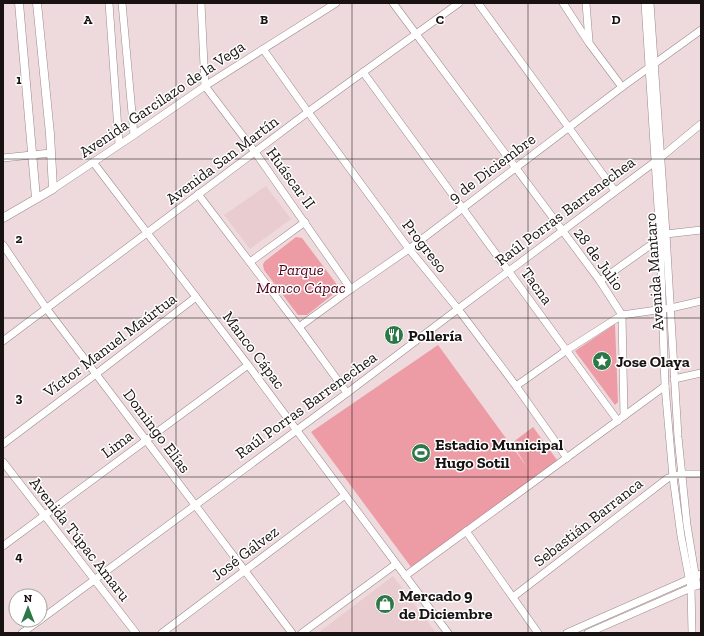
<svg xmlns="http://www.w3.org/2000/svg" width="704" height="636" font-family="'Zilla Slab',serif">
  <style>
    .built { fill: #e9cccf }
    .green { fill: #ed9ba4 }
    .lines { fill: none; stroke-linecap: round; stroke-linejoin: round }
    .minor-casing { stroke: #9b898b; stroke-width: 8 }
    .tertiary-casing { stroke: #9b898b; stroke-width: 9 }
    .minor { stroke: #fff; stroke-width: 7 }
    .tertiary { stroke: #fff; stroke-width: 8 }
    .grid { fill: none; stroke: #181212; stroke-width: 1; stroke-opacity: 0.55 }
    .labels { text-anchor: middle; dominant-baseline: central; stroke-width: 3; stroke-linejoin: round; paint-order: stroke }
    .street-label { font-size: 16px; fill: #181212; stroke: #fff }
    .park-label { font-size: 16px; font-style: italic; fill: #52001a; stroke: #fff }
    .poi-label { font-size: 16px; font-weight: bold; fill: #181212; stroke: #fff; text-anchor: start }
    .grid-label { font-size: 13px; text-anchor: middle; font-weight: bold; fill: #181212; stroke: #fff; stroke-width: 3; stroke-linejoin: round; paint-order: stroke }
  </style>
  <rect width="100%" height="100%" fill="#eedadc"/>
  <g class="built">
    <path d="M266,186L291,219L250,249L224,215Z"/>
    <path d="M393,576L436,633H318Z"/>
  </g>
  <g class="green">
    <path d="M296,237L302,238L338,286L336,292L307,315H298L264,270L263,265L264,262Z"/>
    <path d="M615,324L618,402L615,405L575,351Z"/>
    <path d="M438,345L527,467L512,443L533,427L557,460L535,478L411,567L311,432Z"/>
  </g>
  <g class="lines">
    <defs>
      <g id="minor">
        <path d="M109,3L119,144"/>
        <path d="M122,3L134,135"/>
        <path d="M201,3L205,86L255,152L351,289"/>
        <path d="M393,3L600,281L622,315L624,416"/>
        <path d="M478,3L615,191"/>
        <path d="M563,3L589,43L622,87"/>
        <path d="M586,3L589,41"/>
        <path d="M645,3L660,239L665,386L673,477L681,536L691,588L692,633"/>
        <path d="M650,3L666,234L678,437L687,525L697,586"/>
        <path d="M263,49L308,112L409,249L458,309L516,386L567,458"/>
        <path d="M363,72L618,421"/>
        <path d="M3,158L51,153"/>
        <path d="M93,162L248,365L448,633"/>
        <path d="M53,189L134,135L205,86L336,3"/>
        <path d="M198,194L299,327L347,393"/>
        <path d="M3,245L46,308L292,633"/>
        <path d="M250,262L305,222"/>
        <path d="M600,281L666,234L701,230"/>
        <path d="M299,327L351,289L409,249L622,87L701,30"/>
        <path d="M3,341L308,112L459,3"/>
        <path d="M674,379L701,373"/>
        <path d="M516,386L567,350L622,315L671,308L701,301"/>
        <path d="M3,444L96,374L196,297"/>
        <path d="M3,462L136,633"/>
        <path d="M466,531L538,633"/>
        <path d="M3,546L248,365"/>
        <path d="M405,576L665,386"/>
        <path d="M513,597L668,478L681,474H701"/>
        <path d="M40,620L347,393L458,309L660,158L701,124"/>
        <path d="M22,633L40,620"/>
        <path d="M162,633L345,495"/>
        <path d="M302,633L396,564"/>
        <path d="M567,633L701,574"/>
        <path d="M588,633L693,587"/>
      </g>
      <g id="tertiary">
        <path d="M19,3L36,198"/>
        <path d="M3,218L53,189L50,134L37,3"/>
      </g>
    </defs>
    <use href="#minor" class="minor-casing"/>
    <use href="#tertiary" class="tertiary-casing"/>
    <use href="#minor" class="minor"/>
    <use href="#tertiary" class="tertiary"/>
  </g>
  <path class="grid" d="M176,3V633M352,3V633M528,3V633M3,159H701M3,318H701M3,477H701"/>
  <defs>
    <symbol id="restaurant-disc" viewBox="-11 -11 22 22"><circle r="9.5" fill="#2d7847" stroke="#fff"/><path d="M-5-6h1v4h1v-4h1v4h1v-4h1v5L-1.5 .5V6h-2V.5L-5-1ZM5-6V6H3V1.5H1.5Q1.5-4 5-6Z" fill="#fff"/></symbol>
    <symbol id="sight-disc" viewBox="-11 -11 22 22"><circle r="9.5" fill="#2d7847" stroke="#fff"/><path d="M0-6L1.8-2.2L6-1.7L2.9 1.2L3.7 5.4L0 3.3L-3.7 5.4L-2.9 1.2L-6-1.7L-1.8-2.2Z" fill="#fff"/></symbol>
    <symbol id="stadium-disc" viewBox="-11 -11 22 22"><circle r="9.5" fill="#2d7847" stroke="#fff"/><path d="M0-5a6.5 5 0 1 0 0 10a6.5 5 0 1 0 0-10ZM-3.5-1.8h7v3.6h-7Z" fill="#fff"/></symbol>
    <symbol id="shop-disc" viewBox="-11 -11 22 22"><circle r="9.5" fill="#2d7847" stroke="#fff"/><path d="M-5-2.5h2.3a2.7 3.5 0 0 1 5.4 0H5L5.5 6h-11ZM-1.5-2.5h3a1.5 2.3 0 0 0-3 0Z" fill="#fff"/></symbol>
  </defs>
  <g fill-rule="evenodd">
    <use href="#restaurant-disc" x="383" y="324" width="22" height="22"/>
    <use href="#sight-disc" x="591" y="350" width="22" height="22"/>
    <use href="#stadium-disc" x="410" y="442" width="22" height="22"/>
    <use href="#shop-disc" x="374" y="593" width="22" height="22"/>
  </g>
  <g class="labels">
    <g class="street-label">
      <text transform="translate(162 99) rotate(-34)">Avenida Garcilazo de la Vega</text>
      <text transform="translate(222 160) rotate(-37)">Avenida San Martín</text>
      <text transform="translate(492 168) rotate(-37)">9 de Diciembre</text>
      <text transform="translate(291 178) rotate(54)">Huáscar II</text>
      <text transform="translate(565 211) rotate(-37)">Raúl Porras Barrenechea</text>
      <text transform="translate(425 246) rotate(52)">Progreso</text>
      <text transform="translate(599 259) rotate(54)">28 de Julio</text>
      <text transform="translate(654 272) rotate(-94)">Avenida Mantaro</text>
      <text transform="translate(537 286) rotate(54)">Tacna</text>
      <text transform="translate(110 345) rotate(-37)">Víctor Manuel Maúrtua</text>
      <text transform="translate(254 350) rotate(53)">Manco Cápac</text>
      <text transform="translate(306 405) rotate(-36)">Raúl Porras Barrenechea</text>
      <text transform="translate(157 431) rotate(53)">Domingo Elías</text>
      <text transform="translate(117 444) rotate(-37)">Lima</text>
      <text transform="translate(588 522) rotate(-38)">Sebastián Barranca</text>
      <text transform="translate(80 539) rotate(52)">Avenida Túpac Amaru</text>
      <text transform="translate(245 553) rotate(-37)">José Gálvez</text>
    </g>
    <g class="park-label">
      <text x="301" y="269">Parque<tspan x="301" dy="18">Manco Cápac</tspan></text>
    </g>
    <g class="poi-label">
      <text x="408" y="335">Pollería</text>
      <text x="616" y="361">Jose Olaya</text>
      <text x="435" y="444">Estadio Municipal<tspan x="435" dy="18">Hugo Sotil</tspan></text>
      <text x="399" y="595">Mercado 9<tspan x="399" dy="18">de Diciembre</tspan></text>
    </g>
  </g>
  <g class="grid-label">
    <text x="88" y="24">A</text>
    <text x="264" y="24">B</text>
    <text x="440" y="24">C</text>
    <text x="616" y="24">D</text>
    <text x="19" y="84">1</text>
    <text x="19" y="243">2</text>
    <text x="19" y="402">3</text>
    <text x="19" y="561">4</text>
  </g>
  <rect width="704" height="636" fill="none" stroke="#181212" stroke-width="8"/>
  <g transform="translate(28 608)"><circle r="19" fill="#ffffff" stroke="#a3a0a0"/>
  <path d="M0-3L7 15L0 10L-7 15Z" fill="#2d7847"/>
  <text y="-6" font-size="11" font-weight="bold" text-anchor="middle" fill="#181212">N</text>
  </g>
</svg>
